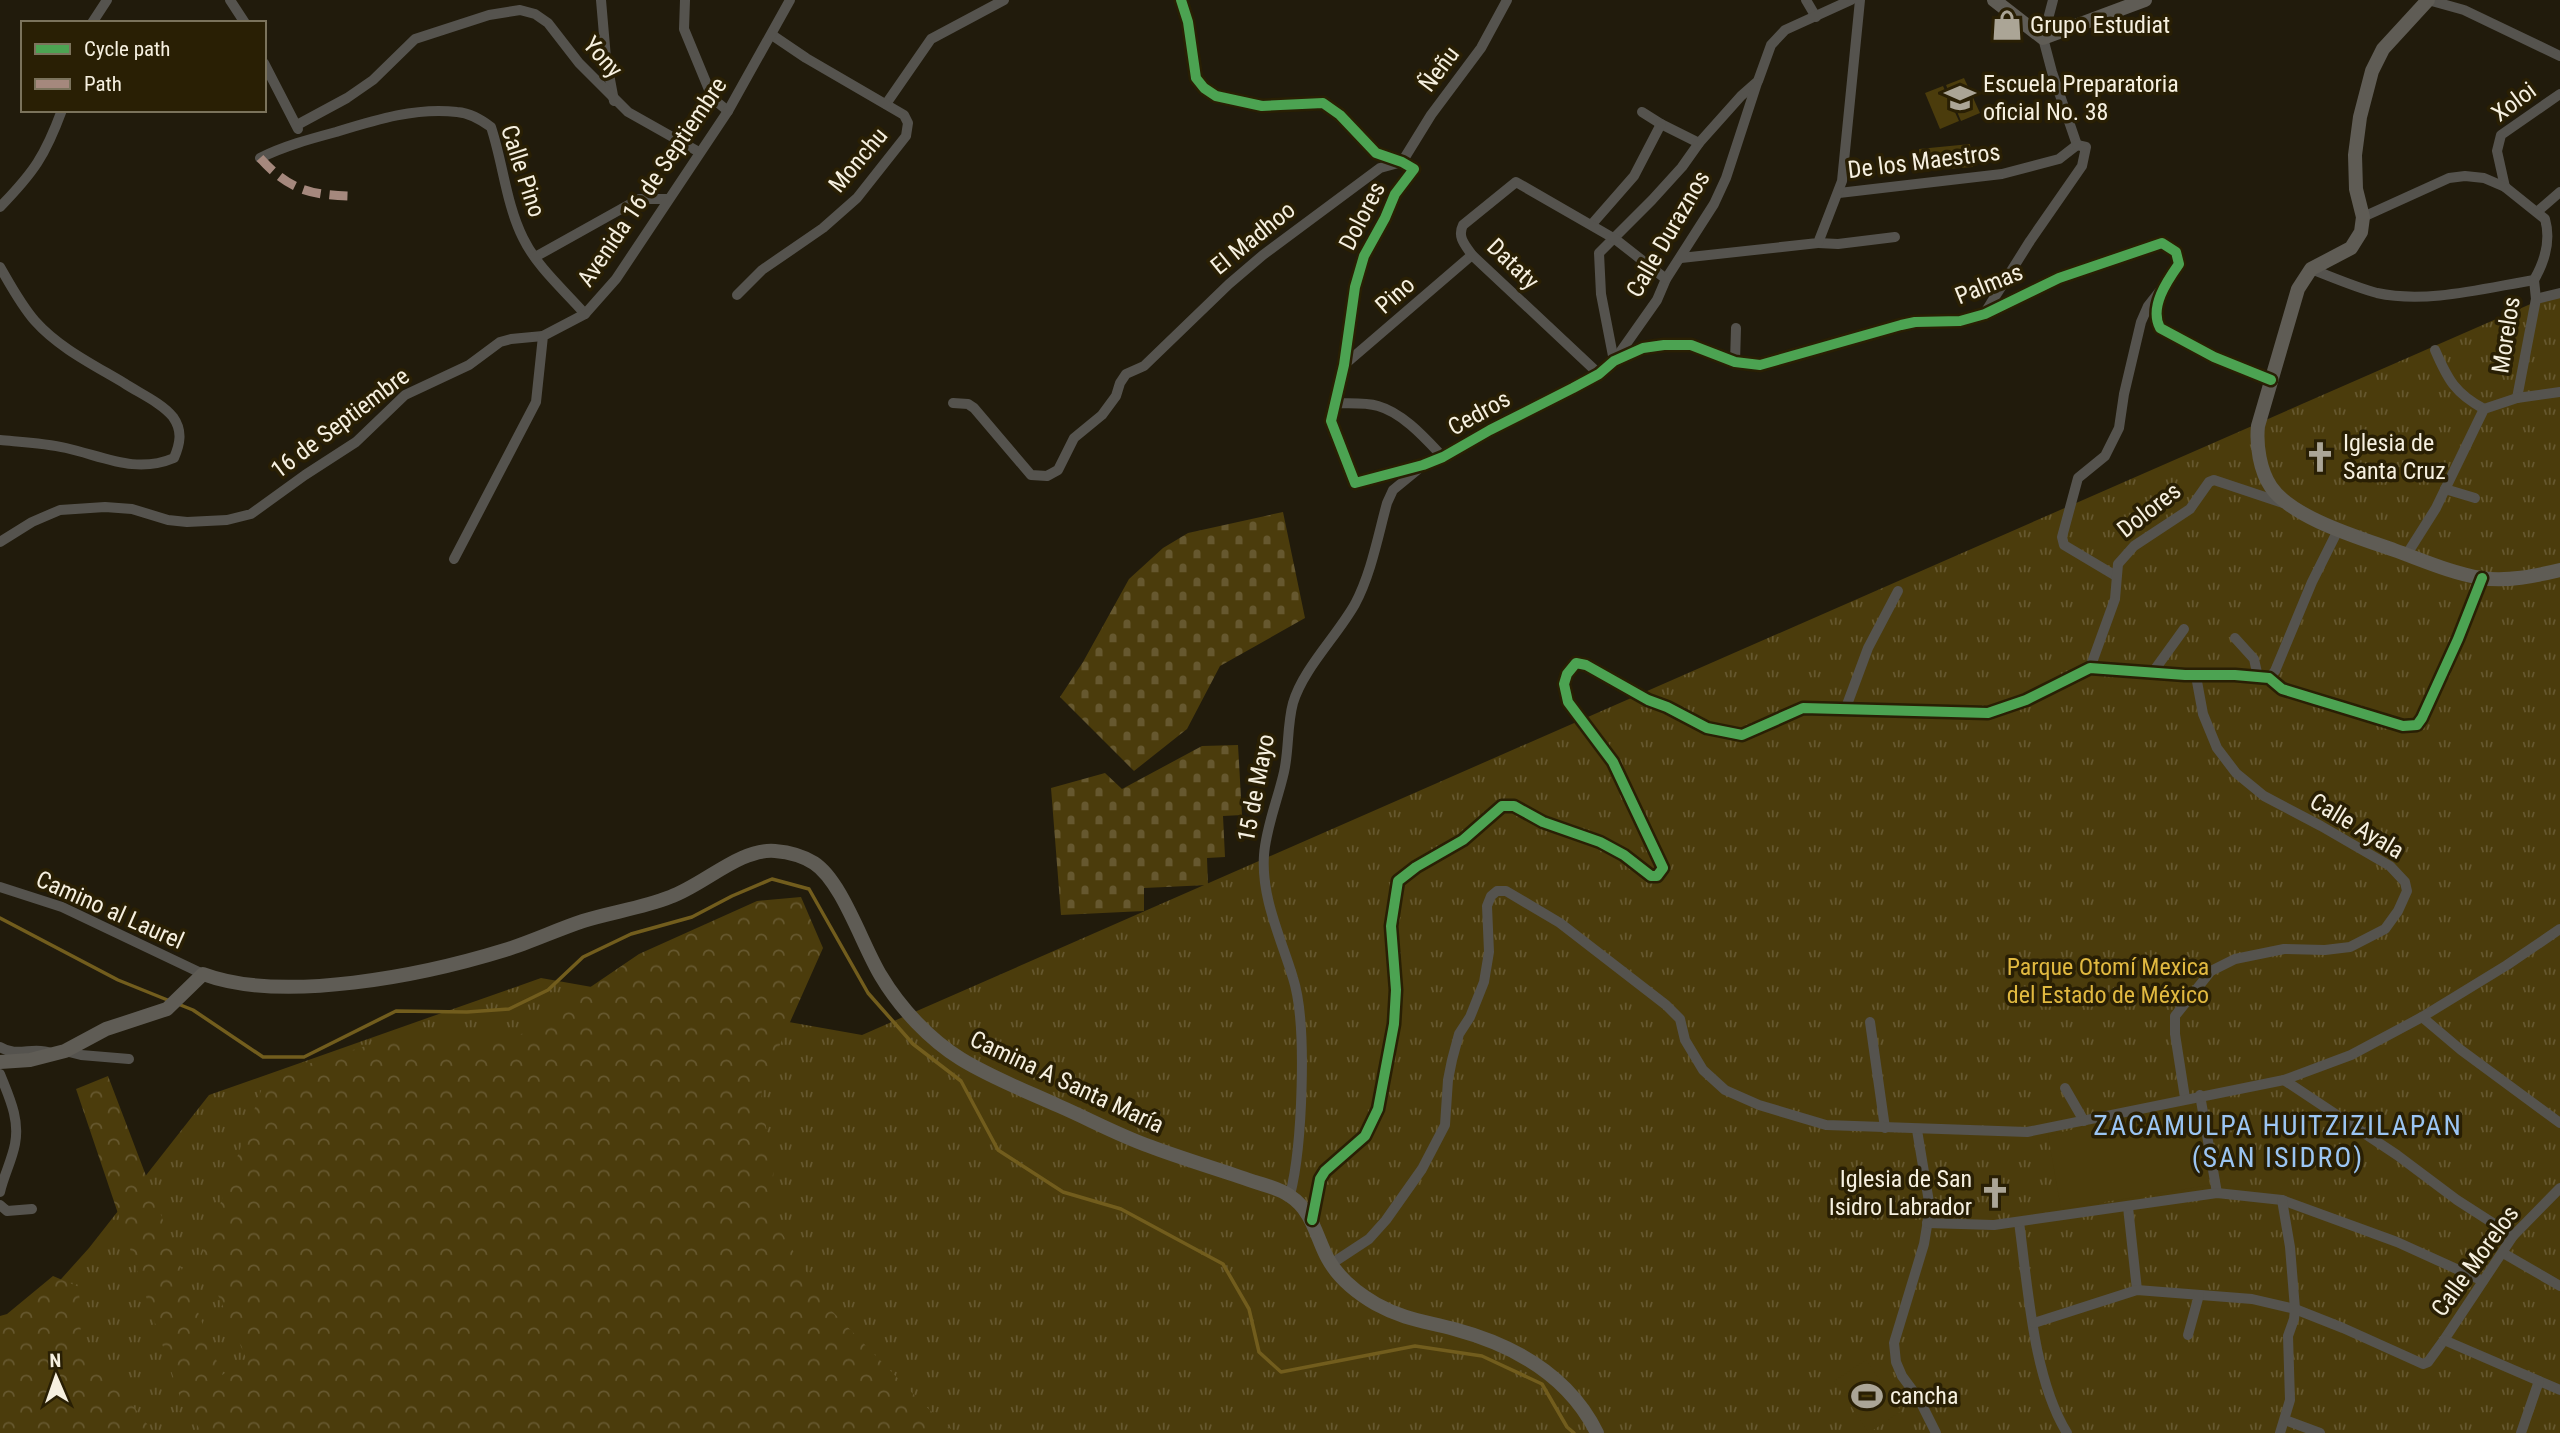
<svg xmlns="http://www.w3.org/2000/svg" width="2560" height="1433" font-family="'Roboto Condensed',sans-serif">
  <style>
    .grass { fill: url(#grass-tufts) }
    .forest { fill: url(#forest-crowns) }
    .cemetery { fill: url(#cemetery-stones) }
    .pitch { fill: #4b3c0c }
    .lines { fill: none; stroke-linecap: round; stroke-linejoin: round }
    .stream { stroke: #725d1d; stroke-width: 3.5 }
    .minor { stroke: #55534e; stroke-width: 10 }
    .major { stroke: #5f5c55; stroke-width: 14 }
    .quiet { stroke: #a5887d; stroke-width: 9; stroke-dasharray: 18 9; stroke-linecap: butt }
    .cycleway-casing { stroke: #291f04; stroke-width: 15 }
    .cycleway { stroke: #4ca352; stroke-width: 10 }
    .labels { text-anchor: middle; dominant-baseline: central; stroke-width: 7; stroke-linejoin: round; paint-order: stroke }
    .poi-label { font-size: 24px; fill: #f6f0e0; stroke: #291f04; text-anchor: start }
    .street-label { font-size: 24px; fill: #f6f0e0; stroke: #291f04 }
    .park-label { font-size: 24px; fill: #e1b940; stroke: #291f04 }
    .quarter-label { font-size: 28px; letter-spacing: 2px; fill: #9bc5f3; stroke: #291f04 }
  </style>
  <defs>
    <pattern id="grass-tufts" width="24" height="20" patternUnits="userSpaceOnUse" patternTransform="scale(1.75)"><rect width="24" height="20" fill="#4b3c0c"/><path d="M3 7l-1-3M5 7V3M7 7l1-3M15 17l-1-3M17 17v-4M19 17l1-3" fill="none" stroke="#66582f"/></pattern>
    <pattern id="forest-crowns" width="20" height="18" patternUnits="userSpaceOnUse" patternTransform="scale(1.75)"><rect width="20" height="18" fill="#4b3c0c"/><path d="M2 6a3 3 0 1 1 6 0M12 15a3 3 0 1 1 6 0" fill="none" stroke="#66582f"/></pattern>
    <pattern id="cemetery-stones" width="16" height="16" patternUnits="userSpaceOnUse" patternTransform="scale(1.75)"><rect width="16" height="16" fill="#4b3c0c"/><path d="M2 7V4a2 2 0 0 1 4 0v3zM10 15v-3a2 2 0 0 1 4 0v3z" fill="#66582f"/></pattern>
  </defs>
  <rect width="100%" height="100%" fill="#211b0c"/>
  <path class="grass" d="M2560,291V1433H0V1347L89,1248L209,1095L541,978L862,1035Z"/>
  <g class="forest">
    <path d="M801,897L823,948L762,1085L761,1105L774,1161L771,1216L830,1309L920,1401L955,1433H202L180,1397L76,1089L108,1076L222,1375L247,1360L201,1257L266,1077L398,1036L517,1037L639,954L757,901Z"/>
    <path d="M53,1276L79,1287L81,1339L154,1433H0V1316L7,1314Z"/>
  </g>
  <g class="cemetery">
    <path d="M1283,512L1305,618L1220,666L1187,729L1134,771L1060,697L1083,662L1129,579L1163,548L1188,533Z"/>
    <path d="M1238,745L1242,815L1223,816L1225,857L1207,858L1208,885L1144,888V911L1061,915L1051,788L1105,773L1122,789L1202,746Z"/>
  </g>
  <g class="pitch">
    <path d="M1964,78L1980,113L1961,121L1946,85Z"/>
    <path d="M1943,86L1959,121L1940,129L1925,93Z"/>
    <path d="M1970,144L1973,167L1921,171L1919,149Z"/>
    <path d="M2192,1103L2210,1185L2061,1209L2048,1135Z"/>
    <path d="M1866,1360L1901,1411L1869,1433L1834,1381Z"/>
  </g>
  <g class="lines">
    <g class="stream">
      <path d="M0,918L118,980L170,1001"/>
      <path d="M178,1004L193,1010L263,1057H304L396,1011L467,1012L509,1009L548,990L583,957L631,934L692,917L732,896L772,879L809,889L868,993L913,1044L961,1081L998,1150L1063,1192L1121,1209L1223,1264L1249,1309L1259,1352L1281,1372L1415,1346L1482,1356L1542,1384L1567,1427L1574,1433"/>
    </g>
    <g class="minor">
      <path d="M230,0L245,23"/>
      <path d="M601,0L606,58L614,101"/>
      <path d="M685,0L684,29L710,92L717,102L728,111"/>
      <path d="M1181,0L1188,22L1196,78L1204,88L1216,96L1262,106L1323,103L1340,115L1376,153L1402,162L1414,169L1395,194L1385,218L1364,256L1355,287L1344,365L1331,421L1355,483L1423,465L1443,457L1490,430L1573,388L1599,374L1614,361L1643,348L1664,345H1691L1735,362L1760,365L1901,325L1915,322L1960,321L1985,314L2059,278L2162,243L2176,252L2179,264C2167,281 2149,307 2160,328L2214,357L2271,380"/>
      <path d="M1806,0L1816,17"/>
      <path d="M2053,0L2043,38L2052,72L2077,145"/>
      <path d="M2428,0L2464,10L2560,56"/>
      <path d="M92,23L107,0"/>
      <path d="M264,63L298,129"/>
      <path d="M886,104L931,39L1004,0"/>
      <path d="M1642,112L1661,124L1699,143"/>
      <path d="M297,125L347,98L373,80L415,39L489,15L520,10L535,14L548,23L579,63L628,112L699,152"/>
      <path d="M260,158C284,146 310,139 336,132C375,120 416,107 457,112C470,113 480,119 491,127C503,163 506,204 523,238C537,267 564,290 585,314"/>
      <path d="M1402,162L1431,115L1481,48L1507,0"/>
      <path d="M2505,187L2497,151L2501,135L2560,94"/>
      <path d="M1839,193L2002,174L2059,159L2077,145"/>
      <path d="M0,207C34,172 45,156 62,110"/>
      <path d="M2538,211L2560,192"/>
      <path d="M2363,217L2449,178L2465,176L2484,178L2505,187L2545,219C2551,240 2545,261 2534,280"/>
      <path d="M1592,224L1634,176L1661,124"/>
      <path d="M1818,243L1838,244L1895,237"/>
      <path d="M535,257L639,199H668"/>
      <path d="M1681,258L1818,243L1842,181L1860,0"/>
      <path d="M0,267C11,286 21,305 35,321C59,348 94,365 124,383C139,393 162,403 173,417C183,431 180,444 174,458C136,474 105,457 66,448C45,443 22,442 0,440"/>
      <path d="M2311,269C2332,277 2355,287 2377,293C2427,304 2485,288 2534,280"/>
      <path d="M737,295L762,270L823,228L857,198L906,136L908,123L904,115L806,58L772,35"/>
      <path d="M2536,299L2560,293"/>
      <path d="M1986,311L2030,241L2082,166L2086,147L2077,145"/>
      <path d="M2435,350C2448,380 2455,393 2484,409"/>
      <path d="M1614,361L1601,294L1599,253L1652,200L1682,167L1699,143L1741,96L1758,81L1771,45L1785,30L1851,0"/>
      <path d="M1614,361L1657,300L1666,279L1714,204L1726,178L1757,83"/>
      <path d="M1735,362L1736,328"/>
      <path d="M1344,365L1472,255"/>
      <path d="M1599,374L1472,255C1465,245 1457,237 1463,225L1516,182L1615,239L1666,279"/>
      <path d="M2517,398L2536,299L2534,280"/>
      <path d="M953,403L968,404L974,408L1031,475L1047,476L1058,470L1074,438L1102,415L1116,396L1120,383L1126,374L1144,366L1229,284L1263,255L1380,168L1402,162"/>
      <path d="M1333,403C1348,404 1364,402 1378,406C1403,413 1425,438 1443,457"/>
      <path d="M2445,489L2475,498"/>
      <path d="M0,542L32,522L60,510L105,507L132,509L168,520L187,522L227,520L251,514L305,475L356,442L405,395L469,365L500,342L511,339L543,336"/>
      <path d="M2407,554L2436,508L2484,409L2517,398L2560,392"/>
      <path d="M454,559L536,402L543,336L585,314L616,279L728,111L790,0"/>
      <path d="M2116,576L2064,545L2062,537L2078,478L2105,456L2119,428L2124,394L2141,322L2148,306L2159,292"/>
      <path d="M2235,638L2254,659L2258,677"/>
      <path d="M2090,668L2115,599L2118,564L2134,546L2190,509L2209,482L2214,480L2283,503"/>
      <path d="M2153,672L2184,629"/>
      <path d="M2269,678L2275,671L2312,582L2338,530"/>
      <path d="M1845,710L1868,648L1898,591"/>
      <path d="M0,887L62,907L203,974"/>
      <path d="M2422,1017L2461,1050L2560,1123"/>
      <path d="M1870,1022L1885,1128"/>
      <path d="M0,1047C17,1058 33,1046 51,1053"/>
      <path d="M65,1051L81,1055L129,1059"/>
      <path d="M0,1074C9,1097 20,1119 15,1144C12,1160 4,1175 0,1192"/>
      <path d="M2284,1080L2397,1155L2457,1200L2513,1236"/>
      <path d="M2065,1088L2084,1121"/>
      <path d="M2200,1095L2217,1193"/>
      <path d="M2185,1098L2175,1034V1016L2211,971L2235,959L2284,949L2325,950L2350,947L2385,929L2398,911L2407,891L2405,882L2390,866L2321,826L2264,796L2236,773L2217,748L2203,714L2196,676"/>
      <path d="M1917,1130L1930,1208L1924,1244L1894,1343L1896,1362L1902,1376L1919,1399L1936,1433"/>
      <path d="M1290,1195C1302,1148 1308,1024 1293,978C1281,938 1261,898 1264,855C1266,827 1278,799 1284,772C1289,750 1287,725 1293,703C1303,669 1337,636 1355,604C1371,574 1378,536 1387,503L1393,490L1421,467"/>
      <path d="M0,1205L7,1211L32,1209"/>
      <path d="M2128,1207L2137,1290"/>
      <path d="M1312,1220L1320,1179L1325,1171L1365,1136L1378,1109L1394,1024L1396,990L1391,926L1398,881L1416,867L1463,840L1502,806H1514L1543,822L1600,842L1624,855L1651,876H1657L1663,868L1613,762L1568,702L1564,684L1567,674L1576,663L1586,665L1648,700L1667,707L1707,728L1742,735L1803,708L1988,713L2026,700L2090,668L2185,675H2235L2269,678L2282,689L2403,726L2417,725L2422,718L2458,639L2482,578"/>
      <path d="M2019,1222C2028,1287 2033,1378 2067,1433"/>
      <path d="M1927,1223L1994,1225L2217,1193L2282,1200L2397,1242L2483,1281"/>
      <path d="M2503,1253L2560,1286"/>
      <path d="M1331,1264L1369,1239L1386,1220L1422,1169L1445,1125L1448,1080L1452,1060L1459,1034L1470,1017L1484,982L1489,952L1487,906L1491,896L1497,891H1506L1560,923L1666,1005L1680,1019L1685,1040L1703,1070L1725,1090L1759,1105L1826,1125L2027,1132L2284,1080L2351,1055L2422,1017L2507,965L2560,929"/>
      <path d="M2034,1323L2137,1290L2252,1299L2295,1309L2343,1328L2423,1364L2428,1362L2444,1340L2513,1236L2560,1188"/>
      <path d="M2188,1335L2199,1295"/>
      <path d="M2444,1340L2560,1390"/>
      <path d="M2285,1420L2320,1433"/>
      <path d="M2280,1433L2290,1400L2288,1336L2294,1319L2295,1309L2290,1247L2282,1200"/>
      <path d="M2521,1433L2539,1381"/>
    </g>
    <g class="major">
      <path d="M1994,0L2043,38L2145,0"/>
      <path d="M2428,0L2383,49L2372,71L2360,117L2355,155L2356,189L2363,217L2361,232L2351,248L2311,269L2298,289L2258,426C2256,445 2260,471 2271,487C2292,518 2360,538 2394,550C2422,560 2451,573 2481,578C2507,582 2535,576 2560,570"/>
      <path d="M0,1062L30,1060L65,1051L106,1029L167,1009L203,974C283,1004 424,975 505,950C531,942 556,930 583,921C612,912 642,908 670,897C704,885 740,848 775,851C787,852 803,856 814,863C842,881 863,947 881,976C900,1008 930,1040 961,1059C992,1078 1026,1091 1059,1106C1089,1119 1118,1135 1149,1146C1183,1159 1218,1169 1252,1181C1264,1185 1279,1188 1290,1196C1313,1211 1316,1237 1328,1259C1338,1277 1357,1293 1376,1304C1405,1320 1424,1321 1454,1329C1514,1345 1569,1376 1597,1433"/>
    </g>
    <path class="quiet" d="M260,158C288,189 309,195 350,196"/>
    <defs>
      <g id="cycleway">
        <path d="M1181,0L1188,22L1196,78L1204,88L1216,96L1262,106L1323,103L1340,115L1376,153L1402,162L1414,169L1395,194L1385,218L1364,256L1355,287L1344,365L1331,421L1355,483L1423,465L1443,457L1490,430L1573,388L1599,374L1614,361L1643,348L1664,345H1691L1735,362L1760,365L1901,325L1915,322L1960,321L1985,314L2059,278L2162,243L2176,252L2179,264C2167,281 2149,307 2160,328L2214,357L2271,380"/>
        <path d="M1312,1220L1320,1179L1325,1171L1365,1136L1378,1109L1394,1024L1396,990L1391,926L1398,881L1416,867L1463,840L1502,806H1514L1543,822L1600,842L1624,855L1651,876H1657L1663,868L1613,762L1568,702L1564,684L1567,674L1576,663L1586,665L1648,700L1667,707L1707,728L1742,735L1803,708L1988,713L2026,700L2090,668L2185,675H2235L2269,678L2282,689L2403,726L2417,725L2422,718L2458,639L2482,578"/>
      </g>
    </defs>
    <use href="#cycleway" class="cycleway-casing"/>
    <use href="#cycleway" class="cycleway"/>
  </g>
  <defs>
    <symbol id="shop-bare" viewBox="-9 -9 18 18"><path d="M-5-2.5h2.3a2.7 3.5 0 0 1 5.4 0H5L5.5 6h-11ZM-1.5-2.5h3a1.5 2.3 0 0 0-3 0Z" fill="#aba596" stroke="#291f04" stroke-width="2.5" paint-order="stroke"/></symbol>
    <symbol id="school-bare" viewBox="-9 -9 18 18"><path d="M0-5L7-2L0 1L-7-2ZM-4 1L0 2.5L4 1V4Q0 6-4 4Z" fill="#aba596" stroke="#291f04" stroke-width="2.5" paint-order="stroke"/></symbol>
    <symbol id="church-bare" viewBox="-9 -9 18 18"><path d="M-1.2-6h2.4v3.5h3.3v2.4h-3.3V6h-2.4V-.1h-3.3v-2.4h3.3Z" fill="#aba596" stroke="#291f04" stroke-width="2.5" paint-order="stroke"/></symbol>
    <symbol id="stadium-bare" viewBox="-9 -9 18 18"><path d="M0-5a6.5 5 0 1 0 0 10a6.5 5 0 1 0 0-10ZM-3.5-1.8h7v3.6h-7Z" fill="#aba596" stroke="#291f04" stroke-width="2.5" paint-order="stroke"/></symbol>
  </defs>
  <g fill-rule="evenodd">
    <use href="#shop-bare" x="1985" y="3" width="44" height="44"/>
    <use href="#school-bare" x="1938" y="76" width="44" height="44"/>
    <use href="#church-bare" x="2298" y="435" width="44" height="44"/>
    <use href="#church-bare" x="1973" y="1171" width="44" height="44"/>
    <use href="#stadium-bare" x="1845" y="1374" width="44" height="44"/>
  </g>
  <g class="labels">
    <g class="poi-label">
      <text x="2030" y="25">Grupo Estudiat</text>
      <text x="1983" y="84">Escuela Preparatoria<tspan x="1983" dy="28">oficial No. 38</tspan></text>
      <text x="2343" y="443">Iglesia de<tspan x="2343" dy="28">Santa Cruz</tspan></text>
      <text x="1972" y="1179" text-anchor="end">Iglesia de San<tspan x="1972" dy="28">Isidro Labrador</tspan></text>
      <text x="1890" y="1396">cancha</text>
    </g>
    <g class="street-label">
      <text transform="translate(603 57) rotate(48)">Yony</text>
      <text transform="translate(1439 69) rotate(-53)">Ñeñu</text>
      <text transform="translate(2514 102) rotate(-37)">Xoloi</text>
      <text transform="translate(858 160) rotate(-50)">Monchu</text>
      <text transform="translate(1924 161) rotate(-7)">De los Maestros</text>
      <text transform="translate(523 171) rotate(72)">Calle Pino</text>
      <text transform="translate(652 182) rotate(-56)">Avenida 16 de Septiembre</text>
      <text transform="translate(1362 216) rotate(-63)">Dolores</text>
      <text transform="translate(1668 234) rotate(-60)">Calle Duraznos</text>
      <text transform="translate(1253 238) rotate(-39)">El Madhoo</text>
      <text transform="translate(1513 264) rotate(44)">Dataty</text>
      <text transform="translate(1989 284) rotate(-22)">Palmas</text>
      <text transform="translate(1395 295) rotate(-41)">Pino</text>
      <text transform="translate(2506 335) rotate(-81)">Morelos</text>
      <text transform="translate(1479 413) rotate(-29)">Cedros</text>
      <text transform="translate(340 423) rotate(-37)">16 de Septiembre</text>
      <text transform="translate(2149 510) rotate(-38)">Dolores</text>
      <text transform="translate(1256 788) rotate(-79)">15 de Mayo</text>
      <text transform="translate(2357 826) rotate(31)">Calle Ayala</text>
      <text transform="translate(110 910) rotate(24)">Camino al Laurel</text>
      <text transform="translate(1067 1082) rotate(25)">Camina A Santa María</text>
      <text transform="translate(2475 1261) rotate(-54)">Calle Morelos</text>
    </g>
    <g class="park-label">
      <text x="2108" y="967">Parque Otomí Mexica<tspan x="2108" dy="28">del Estado de México</tspan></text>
    </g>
    <g class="quarter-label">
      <text x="2278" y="1125">ZACAMULPA HUITZIZILAPAN<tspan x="2278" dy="32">(SAN ISIDRO)</tspan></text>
    </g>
  </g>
  <rect x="21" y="21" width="245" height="91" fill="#291f04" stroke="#7b735c" stroke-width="2"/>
  <rect x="35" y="44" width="35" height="10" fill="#4ca352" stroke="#7b735c" stroke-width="2"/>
  <text x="84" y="56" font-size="21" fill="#f6f0e0">Cycle path</text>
  <rect x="35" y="79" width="35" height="10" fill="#a5887d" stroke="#7b735c" stroke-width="2"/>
  <text x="84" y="91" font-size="21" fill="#f6f0e0">Path</text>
  <g transform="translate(56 1377) rotate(358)" stroke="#291f04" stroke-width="5" paint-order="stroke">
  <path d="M0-5L12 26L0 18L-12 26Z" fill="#f6f0e0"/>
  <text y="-10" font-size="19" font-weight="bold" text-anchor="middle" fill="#f6f0e0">N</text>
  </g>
</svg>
